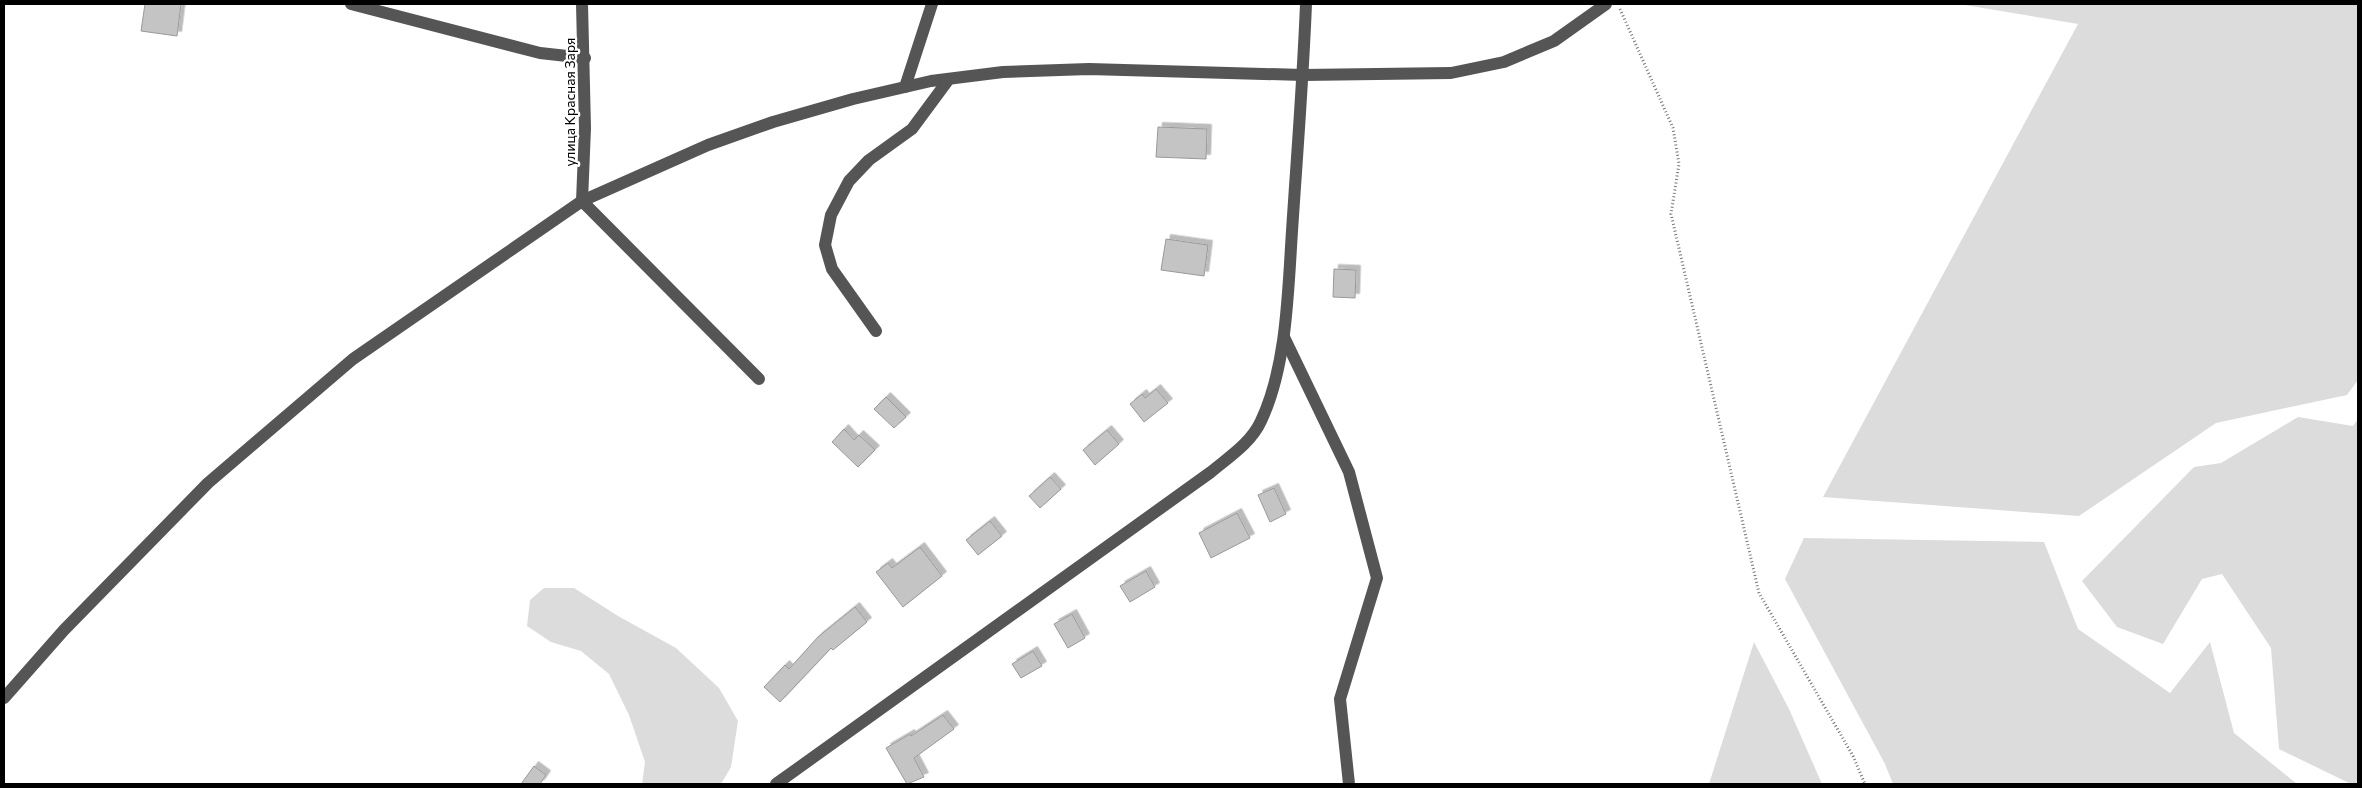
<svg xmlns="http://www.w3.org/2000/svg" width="2362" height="788" font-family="Commissioner,sans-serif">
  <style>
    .green { fill: #dcdcdc }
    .building { fill: #c4c4c4; stroke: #999; filter: url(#shadow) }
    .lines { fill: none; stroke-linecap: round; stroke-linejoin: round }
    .path { stroke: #777; stroke-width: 3; stroke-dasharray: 1 2.5; stroke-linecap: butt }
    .minor { stroke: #555; stroke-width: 12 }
    .labels { text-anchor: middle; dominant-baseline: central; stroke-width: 4.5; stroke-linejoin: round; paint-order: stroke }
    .street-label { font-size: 14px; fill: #000; stroke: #fff }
  </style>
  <defs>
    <filter id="shadow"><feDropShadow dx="4.5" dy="-4.5" stdDeviation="0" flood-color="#0004"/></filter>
  </defs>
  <rect width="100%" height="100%" fill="#fff"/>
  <g class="green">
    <path d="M1959,4H2358V380L2347,395L2216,423L2079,516L1823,497L2078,24Z"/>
    <path d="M2298,417L2353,426L2358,419V784H2351L2279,749L2271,648L2222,574L2202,579L2163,644L2117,627L2082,581L2194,467L2221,463Z"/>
    <path d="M1804,538L2044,542L2078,629L2170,693L2210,642L2234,733L2297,784H1893L1885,764L1785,579Z"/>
    <path d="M544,588H574L618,616L676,648L719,688L738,721L731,767L721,784H642L645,762L629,715L609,674L581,651L551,642L527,626L530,600Z"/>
    <path d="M1754,642L1789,709L1822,784H1709Z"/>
  </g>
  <g class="building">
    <path d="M145,4H181L177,36L141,31Z"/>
    <path d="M1158,127L1207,129L1206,159L1156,157Z"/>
    <path d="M1166,239L1208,245L1204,276L1161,270Z"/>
    <path d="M1334,269L1356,270L1355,298L1333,297Z"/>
    <path d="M1156,389L1168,403L1144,422L1130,404L1142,394L1145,398Z"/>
    <path d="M886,397L906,417L894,428L874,409Z"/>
    <path d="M844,429L854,440L859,435L875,450L858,467L832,442Z"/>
    <path d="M1107,430L1119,444L1095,465L1083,450Z"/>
    <path d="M1050,477L1061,489L1040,508L1029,496Z"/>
    <path d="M1274,488L1286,514L1270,522L1258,495Z"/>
    <path d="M1237,513L1250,538L1211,558L1199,533Z"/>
    <path d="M990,521L1002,536L978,555L966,540Z"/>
    <path d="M920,547L942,576L903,607L876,572L888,563L892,568Z"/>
    <path d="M1146,571L1155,587L1130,602L1120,586Z"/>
    <path d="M855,607L867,622L833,650L831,648L780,702L764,687L785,665L789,669L818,637Z"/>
    <path d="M1072,614L1085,638L1068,648L1054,624Z"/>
    <path d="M1033,651L1042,666L1021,678L1012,664Z"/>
    <path d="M943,715L954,729L914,758L924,777L907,784L886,748L910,734L911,736Z"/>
    <path d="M534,766L546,775L540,784H521Z"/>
  </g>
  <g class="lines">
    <path class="path" d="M1620,9L1673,128L1679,164L1671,214L1759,593L1853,756L1865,784"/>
    <g class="minor">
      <path d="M351,4L540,53L585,58"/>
      <path d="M582,4L585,128L582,201L759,379"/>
      <path d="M905,87L932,4"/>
      <path d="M876,331L832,269L825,245L831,215L849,181L869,160L912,129L949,79"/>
      <path d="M1284,337L1349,472L1377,578L1340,699L1349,784"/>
      <path d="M4,698L64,630L208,483L353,359L582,201L708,145L773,122L853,99L931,81L1003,72L1089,69L1303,75L1451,73L1504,62L1554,41L1606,4"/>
      <path d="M776,784L1211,472C1229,457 1251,443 1261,421C1287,366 1288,291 1292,231C1297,155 1303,80 1306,4"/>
    </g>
  </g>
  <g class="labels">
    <g class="street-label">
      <text transform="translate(569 102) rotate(-90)">улица Красная Заря</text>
    </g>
  </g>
  <rect width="2362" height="788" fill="none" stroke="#000000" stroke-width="10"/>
</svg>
